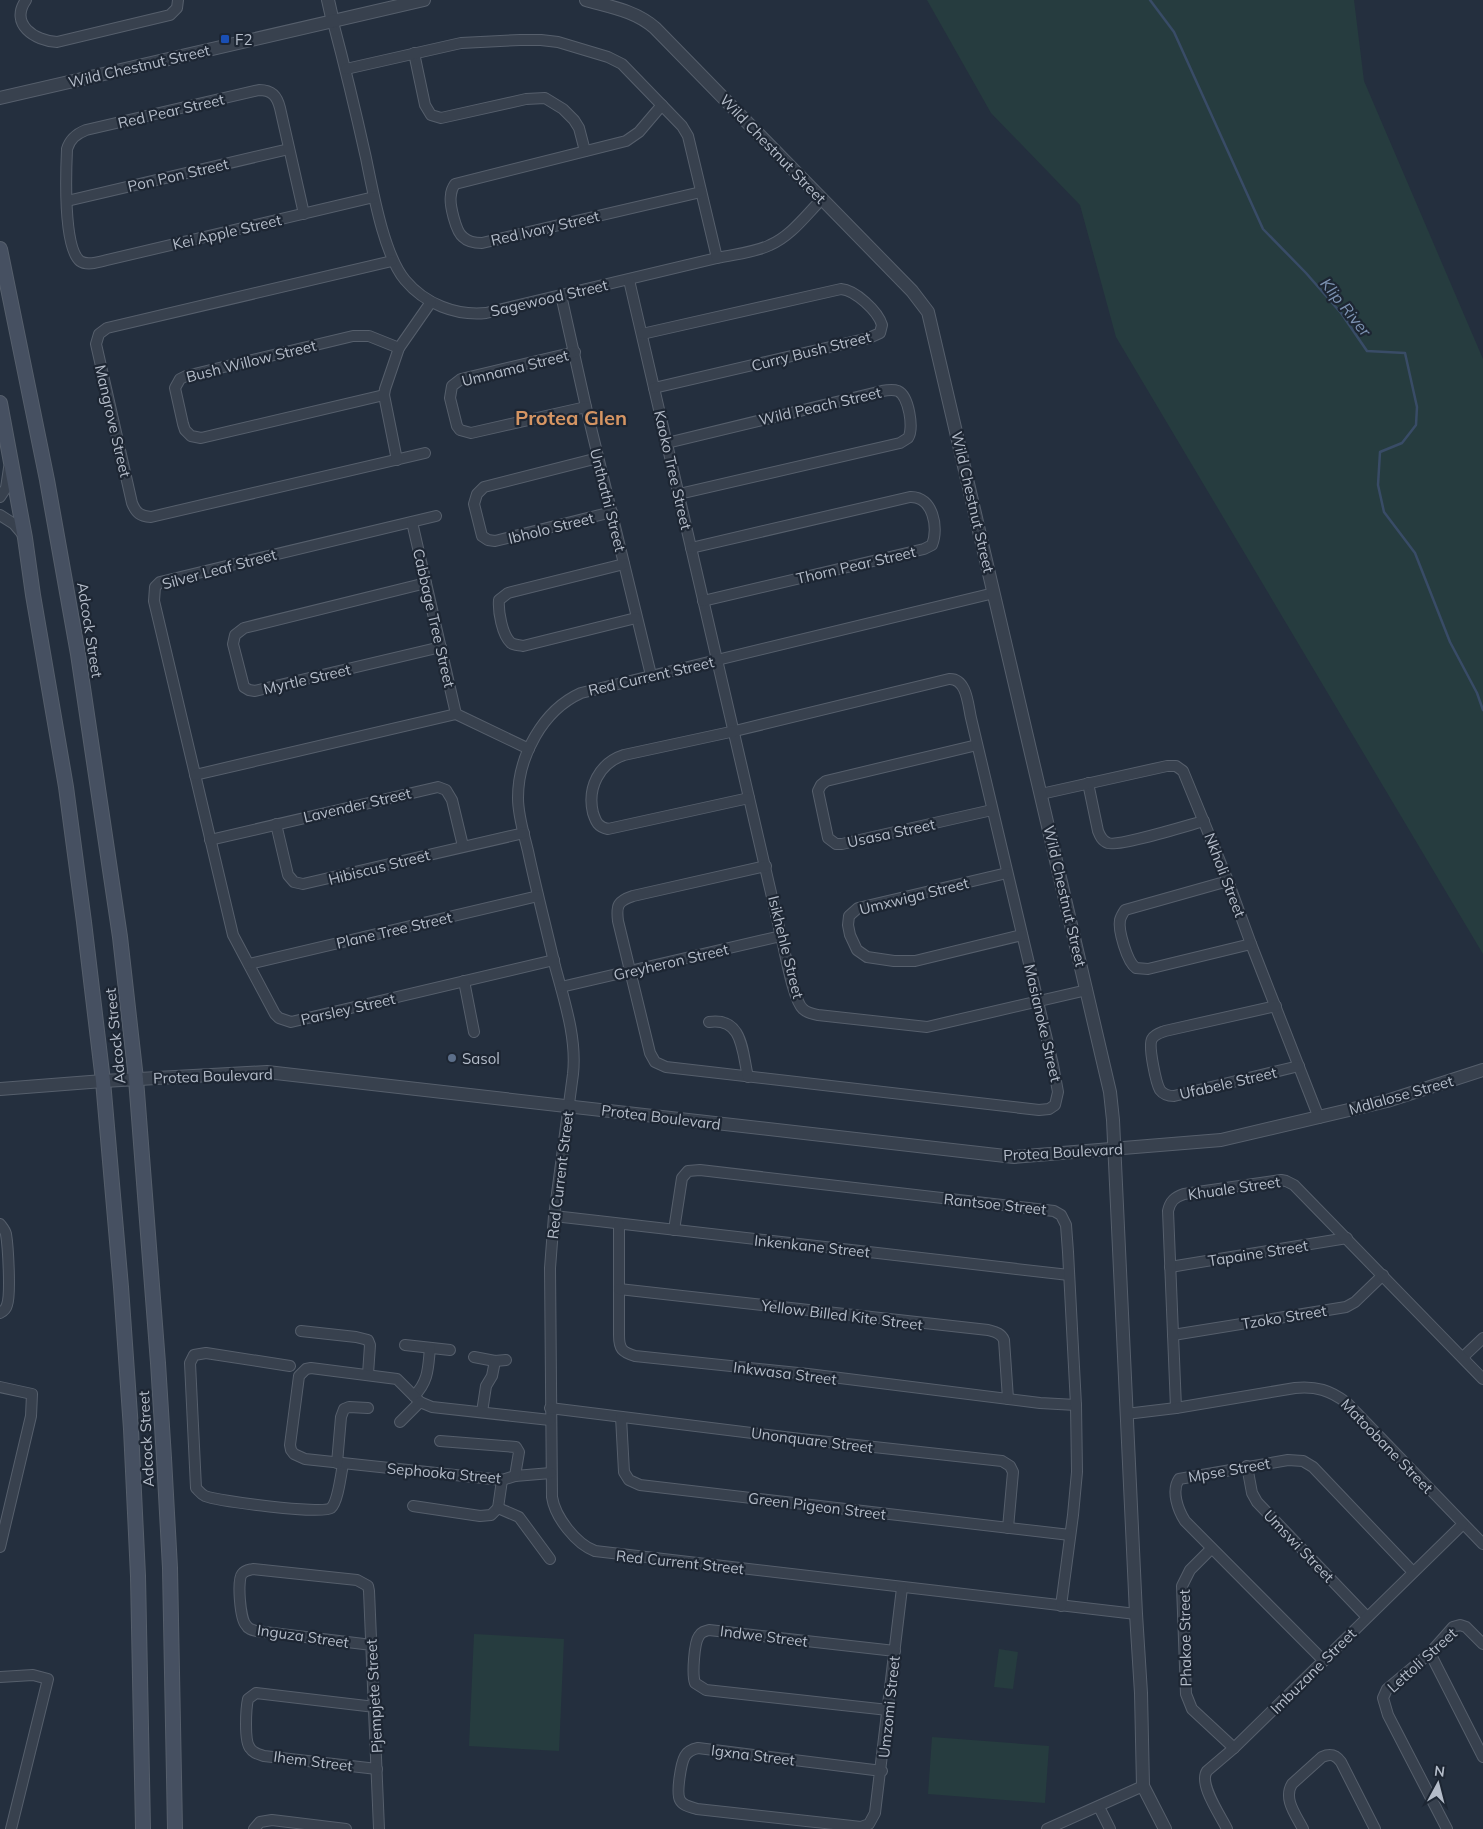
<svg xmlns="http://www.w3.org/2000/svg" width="1483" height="1829" font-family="Mulish,sans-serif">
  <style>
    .green { fill: #263c3f }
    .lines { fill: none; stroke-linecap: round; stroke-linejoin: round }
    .stream { stroke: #394c67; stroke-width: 2.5 }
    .minor-casing { stroke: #565f6c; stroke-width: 12 }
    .tertiary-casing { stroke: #565f6c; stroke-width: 14 }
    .secondary-casing { stroke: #565f6c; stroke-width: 16 }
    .minor { stroke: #38414e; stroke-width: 10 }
    .tertiary { stroke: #38414e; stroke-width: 12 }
    .secondary { stroke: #465061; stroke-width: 14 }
    .transit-dot { fill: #1a4fb4; stroke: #1d2633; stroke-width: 2 }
    .service-dot { fill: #5c6f8a; stroke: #1d2633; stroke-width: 2 }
    .labels { text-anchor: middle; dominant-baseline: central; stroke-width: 4.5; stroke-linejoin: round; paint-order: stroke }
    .poi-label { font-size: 15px; fill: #b4bcc9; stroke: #1d2633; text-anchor: start }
    .street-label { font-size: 15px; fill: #b4bcc9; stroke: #1d2633 }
    .water-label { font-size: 16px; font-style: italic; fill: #7c92b1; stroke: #1d2633 }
    .district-label { font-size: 20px; font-weight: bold; fill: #d59563; stroke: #1d2633 }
  </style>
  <rect width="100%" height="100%" fill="#242f3e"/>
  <g class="green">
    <path d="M927,0H1354L1364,81L1483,359V954L1116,337L1080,205L991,113Z"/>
    <path d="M474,1634L564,1639L559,1751L469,1746Z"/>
    <path d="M999,1649L1018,1652L1013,1689L994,1687Z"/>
    <path d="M932,1737L1049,1746L1045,1803L928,1794Z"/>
  </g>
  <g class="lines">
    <path class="stream" d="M1150,0L1174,32L1263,229L1306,273L1341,313L1367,351L1405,353L1417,407L1416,425L1402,443L1380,452L1378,485L1384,512L1415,553L1450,642L1477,693L1483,710"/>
    <defs>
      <g id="minor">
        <path d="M26,0C9,24 35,41 57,42L170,15L177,8L178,0"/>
        <path d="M333,22C345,67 356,113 366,158C373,192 384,255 405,280C425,304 456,316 486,313L717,258C734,254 754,253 770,245C791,236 806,215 822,199"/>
        <path d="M414,53L425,105L431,115L441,118L526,99L545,98L563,109L574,120L579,128L585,151"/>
        <path d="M346,69L461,43L520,40H541L558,42L608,57L622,64L682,126L688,136L717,258"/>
        <path d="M662,105L639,132L626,141L455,184C453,187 451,191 451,195C449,204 456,232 463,237C468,242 475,243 482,243L701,192"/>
        <path d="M67,201L289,149"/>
        <path d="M304,214L280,108C277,96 272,90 259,90L86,130C76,134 70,139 67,149C66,171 63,247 80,261C87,266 99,262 107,260L374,197"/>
        <path d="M392,261L107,328L99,334L96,344L132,503C136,513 140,516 151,517L425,453"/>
        <path d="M629,280L781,936C785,951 793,1000 803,1009C807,1013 813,1014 818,1015L927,1027L1087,990"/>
        <path d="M561,295L586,407L651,675"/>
        <path d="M642,334L841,289C855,290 878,311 882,325L880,333L869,338L654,388"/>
        <path d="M575,352L461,379L452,386L450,398L457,426L460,430L471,433L586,407"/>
        <path d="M384,395L201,438L191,436L185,430L183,424L175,388L180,379L186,376L353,336H369L399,348"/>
        <path d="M667,443L882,391C887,390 893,389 898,391C909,396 914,429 908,438L900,443L679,494"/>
        <path d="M598,458L484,487L477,494L474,504L482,536L488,540L495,541L612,512"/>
        <path d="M397,460L384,395L385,389L399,348L431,302"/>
        <path d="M0,497L6,488L9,468"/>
        <path d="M0,515L14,524L25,537"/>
        <path d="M436,516L160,582L155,587L154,601L233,935L275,1014L279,1018L291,1022L554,960"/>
        <path d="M412,522L456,714"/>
        <path d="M691,548L910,497C933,496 939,528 932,545L924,549L703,601"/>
        <path d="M624,564L508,593L499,600C498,611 502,635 511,643C514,645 519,645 523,646L636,618"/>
        <path d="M426,583L244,628L235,635L233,644L244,687L249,690L255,691L441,647"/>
        <path d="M994,593L581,693C543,710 518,756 518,798C518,816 524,834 528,851C536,889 546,927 555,966C564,1000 577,1038 573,1074L554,1216L550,1268L552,1497C555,1517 576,1544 595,1551L1136,1614"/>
        <path d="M977,745L826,781L821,785L818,791L828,838L836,844H842L992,810"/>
        <path d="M195,775L456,714L529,749"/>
        <path d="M1088,783L1098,831C1100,836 1102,841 1108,843C1118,847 1189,825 1204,821"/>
        <path d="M1041,794L1167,766H1176L1183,771L1228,881L1251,944L1319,1118"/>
        <path d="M749,798L608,829C598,827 596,822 593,813C587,788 599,763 624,755L735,731L949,679C967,678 968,705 971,718L1053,1065L1058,1092L1055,1105L1049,1109L1039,1110L666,1067L655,1062L650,1053L618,921C616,905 618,901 633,896L766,866"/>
        <path d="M276,824L288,875L294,882L303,884L524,833"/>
        <path d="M210,840L438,787L446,790L452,800L463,846"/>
        <path d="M1007,873L858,908L849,916L848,925L850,935L857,950L867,957L894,961H915L1022,935"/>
        <path d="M1228,881L1125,910C1123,913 1121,916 1120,920C1118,930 1127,962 1136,968L1148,969L1251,944"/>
        <path d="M249,964L538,896"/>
        <path d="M464,981L474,1032"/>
        <path d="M561,987L781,936"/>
        <path d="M1276,1006L1165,1031C1160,1033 1155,1034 1152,1039C1148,1046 1156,1083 1160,1090C1163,1094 1169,1096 1174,1096L1299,1066"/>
        <path d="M709,1022C743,1017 742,1051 748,1077"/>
        <path d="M554,1216L1069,1275"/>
        <path d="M0,1224C3,1228 5,1230 6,1234C8,1246 11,1294 7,1305C6,1309 4,1311 0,1313"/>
        <path d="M619,1224V1335C619,1349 622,1352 635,1356L808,1374L1040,1403L1076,1405"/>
        <path d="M674,1230L682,1178L688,1171L700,1170L1054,1211L1061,1215L1066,1225L1068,1252L1076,1405L1077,1472L1073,1515L1061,1606"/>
        <path d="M1170,1267L1347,1238"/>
        <path d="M619,1289L988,1330C995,1332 1001,1333 1004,1340L1008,1399"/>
        <path d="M301,1331L356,1337L368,1340L370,1345L368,1374"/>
        <path d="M1173,1335L1346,1307L1355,1302L1383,1275"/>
        <path d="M405,1345L450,1350"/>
        <path d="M474,1357L495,1361L506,1360"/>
        <path d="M1463,1357L1483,1338"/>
        <path d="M290,1366L206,1353L194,1355L190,1363L196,1488C199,1491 201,1494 205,1496C218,1501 322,1515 331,1508C338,1502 341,1474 343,1464"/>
        <path d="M0,1387L32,1394L31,1416L0,1547"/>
        <path d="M414,1396C429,1381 428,1367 430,1348"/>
        <path d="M550,1408L801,1439L1002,1461L1010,1466L1013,1472L1008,1528"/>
        <path d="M1176,1408L1168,1211C1170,1201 1175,1197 1184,1194L1281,1180L1286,1181L1294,1185L1483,1379"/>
        <path d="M482,1412L486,1386L492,1376L495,1361"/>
        <path d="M1126,1414L1176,1408L1295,1388C1316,1386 1330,1390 1347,1403L1483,1544"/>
        <path d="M621,1417L624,1472L629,1480L640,1485L1070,1535"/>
        <path d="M550,1420L432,1407L420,1402L397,1379L311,1368L306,1369L299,1376L290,1445L291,1450L294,1454L305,1459L502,1480L515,1476L551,1473"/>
        <path d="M400,1422L420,1402"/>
        <path d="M440,1441L516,1447L519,1452L515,1476"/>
        <path d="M337,1463L341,1417L344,1409L349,1407L368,1408"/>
        <path d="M1247,1466L1252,1493L1257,1502L1367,1617"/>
        <path d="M413,1506L480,1516L491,1515L498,1508L502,1480"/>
        <path d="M498,1508L519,1517L550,1559"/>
        <path d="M1211,1549L1190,1570L1182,1586L1186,1694L1192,1709L1234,1748"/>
        <path d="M372,1645L256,1631C252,1630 248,1629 246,1625C240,1619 237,1580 242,1574C245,1570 249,1570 253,1569L357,1580L368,1586L369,1591L379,1829"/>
        <path d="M1430,1653L1483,1757"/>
        <path d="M1324,1661L1185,1521C1178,1510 1171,1491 1179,1479L1288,1460L1303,1461L1313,1467L1413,1572"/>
        <path d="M0,1677L33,1675L48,1679L11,1829"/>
        <path d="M375,1707L256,1693L248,1699C246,1708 244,1741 250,1748C253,1753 258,1754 264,1756L377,1769"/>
        <path d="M888,1710L706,1690L695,1683C692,1675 694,1643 699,1636C701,1632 705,1631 709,1630L895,1651"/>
        <path d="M882,1771L698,1748C693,1749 688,1751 685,1756C681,1763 676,1793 680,1800C683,1806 691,1807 697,1809L861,1827L869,1824L875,1813L902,1588"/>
        <path d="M1099,1807L1110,1829"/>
        <path d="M254,1829L260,1822L272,1820L346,1829"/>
        <path d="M1047,1829L1143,1786"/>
        <path d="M1227,1829C1221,1816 1198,1784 1207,1771L1234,1748L1463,1524"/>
        <path d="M1303,1829C1296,1815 1283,1799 1292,1784L1322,1757C1331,1753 1336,1755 1341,1762L1375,1829"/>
        <path d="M1447,1829L1388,1715L1383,1698L1387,1689L1430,1653L1453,1627L1460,1625L1466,1627L1483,1644"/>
      </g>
      <g id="tertiary">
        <path d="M328,0L333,22"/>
        <path d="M586,0C611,7 636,11 655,28L912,291L928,312L1110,1092L1113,1120L1136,1614L1141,1693L1143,1786L1165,1829"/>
        <path d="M0,98L424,0"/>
        <path d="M0,1089L103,1081L267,1072L1014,1157L1221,1140L1387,1101L1483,1070"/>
      </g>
      <g id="secondary">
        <path d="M0,249L47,480L78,654L120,937L136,1079L158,1363L164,1458L170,1568L175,1829"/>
        <path d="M0,403L25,538L33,595L66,787L84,922L103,1081L121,1287L131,1429L138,1576L143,1829"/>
      </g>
    </defs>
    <use href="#minor" class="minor-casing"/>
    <use href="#tertiary" class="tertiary-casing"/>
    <use href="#secondary" class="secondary-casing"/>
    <use href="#minor" class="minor"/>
    <use href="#tertiary" class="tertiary"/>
    <use href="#secondary" class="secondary"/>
  </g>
  <rect class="transit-dot" x="220" y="34" width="10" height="10" rx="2.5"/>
  <circle class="service-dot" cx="452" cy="1058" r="5"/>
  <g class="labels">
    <g class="poi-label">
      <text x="235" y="39">F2</text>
      <text x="462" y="1058">Sasol</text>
    </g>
    <g class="street-label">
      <text transform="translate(139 66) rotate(-13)">Wild Chestnut Street</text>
      <text transform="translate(171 111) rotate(-13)">Red Pear Street</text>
      <text transform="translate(773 149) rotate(46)">Wild Chestnut Street</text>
      <text transform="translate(178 175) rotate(-13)">Pon Pon Street</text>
      <text transform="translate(545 228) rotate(-13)">Red Ivory Street</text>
      <text transform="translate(227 232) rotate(-13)">Kei Apple Street</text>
      <text transform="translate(549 298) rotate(-13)">Sagewood Street</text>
      <text transform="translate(811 351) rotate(-14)">Curry Bush Street</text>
      <text transform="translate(251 361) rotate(-14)">Bush Willow Street</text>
      <text transform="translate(515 368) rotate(-14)">Umnama Street</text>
      <text transform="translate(820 406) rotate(-13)">Wild Peach Street</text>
      <text transform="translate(113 421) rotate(77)">Mangrove Street</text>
      <text transform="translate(673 470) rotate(77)">Kaoko Tree Street</text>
      <text transform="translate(608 500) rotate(76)">Unthathi Street</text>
      <text transform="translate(973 502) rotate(77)">Wild Chestnut Street</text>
      <text transform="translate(551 528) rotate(-14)">Ibholo Street</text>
      <text transform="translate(856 565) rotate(-13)">Thorn Pear Street</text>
      <text transform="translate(219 569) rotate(-15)">Silver Leaf Street</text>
      <text transform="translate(434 618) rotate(77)">Cabbage Tree Street</text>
      <text transform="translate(90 630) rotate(81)">Adcock Street</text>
      <text transform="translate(651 676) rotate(-13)">Red Current Street</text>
      <text transform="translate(307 679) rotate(-13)">Myrtle Street</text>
      <text transform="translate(357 805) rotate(-13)">Lavender Street</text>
      <text transform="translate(891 833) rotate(-12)">Usasa Street</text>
      <text transform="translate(379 867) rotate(-14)">Hibiscus Street</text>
      <text transform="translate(1225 875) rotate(69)">Nkholi Street</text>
      <text transform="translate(914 896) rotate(-14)">Umxwiga Street</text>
      <text transform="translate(1065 896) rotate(77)">Wild Chestnut Street</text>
      <text transform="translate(394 930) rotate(-13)">Plane Tree Street</text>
      <text transform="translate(786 947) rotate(76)">Isikhehle Street</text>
      <text transform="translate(671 962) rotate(-13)">Greyheron Street</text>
      <text transform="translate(348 1009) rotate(-13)">Parsley Street</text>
      <text transform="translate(1043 1023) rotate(77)">Masianoke Street</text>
      <text transform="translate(115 1036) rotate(-96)">Adcock Street</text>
      <text transform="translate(213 1076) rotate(-2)">Protea Boulevard</text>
      <text transform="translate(1228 1083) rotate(-13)">Ufabele Street</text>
      <text transform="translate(1401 1095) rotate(-16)">Mdlalose Street</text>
      <text transform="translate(661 1117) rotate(7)">Protea Boulevard</text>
      <text transform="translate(1063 1152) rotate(-3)">Protea Boulevard</text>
      <text transform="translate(560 1175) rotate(-83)">Red Current Street</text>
      <text transform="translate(1234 1188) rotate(-8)">Khuale Street</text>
      <text transform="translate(995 1204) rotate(6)">Rantsoe Street</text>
      <text transform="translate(812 1246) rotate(6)">Inkenkane Street</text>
      <text transform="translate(1258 1253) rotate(-9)">Tapaine Street</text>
      <text transform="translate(842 1315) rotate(7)">Yellow Billed Kite Street</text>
      <text transform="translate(1284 1317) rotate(-9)">Tzoko Street</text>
      <text transform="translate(785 1373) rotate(7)">Inkwasa Street</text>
      <text transform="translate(146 1439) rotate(-93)">Adcock Street</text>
      <text transform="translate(812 1440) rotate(7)">Unonquare Street</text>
      <text transform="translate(1387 1446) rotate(46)">Matoobane Street</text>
      <text transform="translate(1229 1470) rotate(-10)">Mpse Street</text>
      <text transform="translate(444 1473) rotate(5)">Sephooka Street</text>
      <text transform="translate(817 1506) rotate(7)">Green Pigeon Street</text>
      <text transform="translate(1299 1546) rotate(46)">Umswi Street</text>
      <text transform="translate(680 1562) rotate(6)">Red Current Street</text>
      <text transform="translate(303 1636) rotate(8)">Inguza Street</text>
      <text transform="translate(764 1636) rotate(7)">Indwe Street</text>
      <text transform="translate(1185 1638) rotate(-91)">Phakoe Street</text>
      <text transform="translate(1422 1660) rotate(-42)">Lettoli Street</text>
      <text transform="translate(1313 1671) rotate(-45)">Imbuzane Street</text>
      <text transform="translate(374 1696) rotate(-93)">Pjempjete Street</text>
      <text transform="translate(889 1707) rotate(-84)">Umzomi Street</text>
      <text transform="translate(753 1755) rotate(7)">Igxna Street</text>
      <text transform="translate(313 1761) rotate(7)">Ihem Street</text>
    </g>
    <g class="water-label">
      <text transform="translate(1346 307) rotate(51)">Klip River</text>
    </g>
    <g class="district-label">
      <text x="571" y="417">Protea Glen</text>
    </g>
  </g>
  <g transform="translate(1438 1784) rotate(7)" stroke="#1d2633" stroke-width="4" paint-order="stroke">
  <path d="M0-4L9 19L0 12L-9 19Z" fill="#b4bcc9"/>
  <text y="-8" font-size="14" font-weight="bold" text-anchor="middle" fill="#b4bcc9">N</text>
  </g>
</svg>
